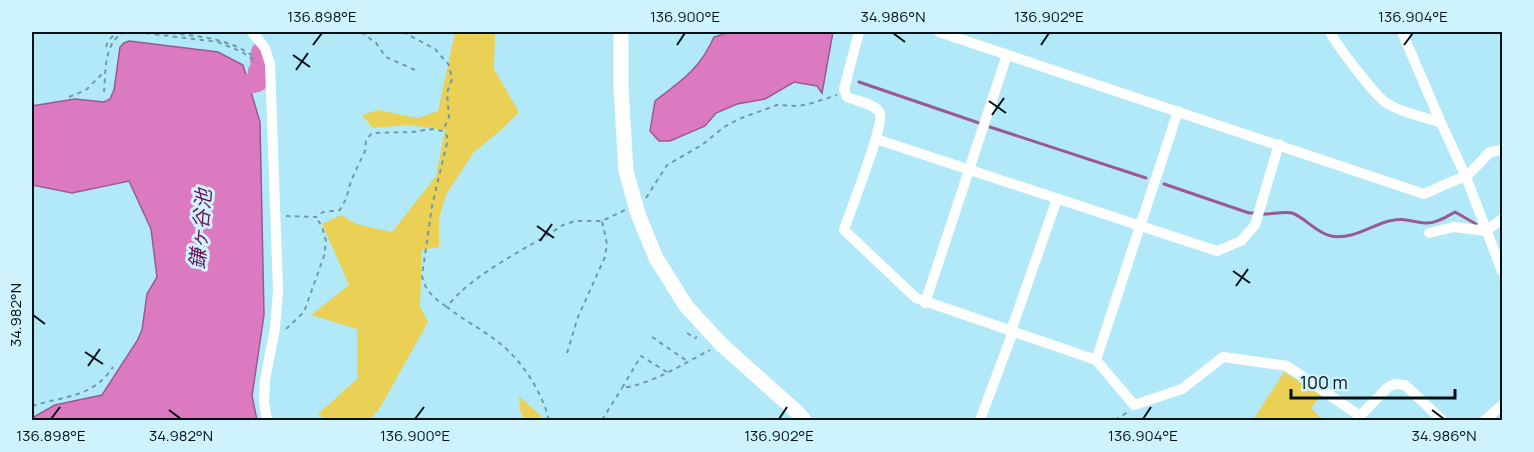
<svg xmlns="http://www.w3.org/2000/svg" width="1534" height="452" font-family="Manrope,'Noto Sans JP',sans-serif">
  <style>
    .green { fill: #ead155 }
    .water { fill: #db7ac1; stroke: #995a8e; stroke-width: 1.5 }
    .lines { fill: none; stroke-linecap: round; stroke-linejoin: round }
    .stream { stroke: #995a8e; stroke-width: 3 }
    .river { stroke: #db7ac1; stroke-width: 20 }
    .path { stroke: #719aa6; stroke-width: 2; stroke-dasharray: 4.5 4.5; stroke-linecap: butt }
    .street { stroke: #fff; stroke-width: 10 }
    .secondary { stroke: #fff; stroke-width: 15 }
    .ticks { fill: none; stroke: #001116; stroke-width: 2 }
    .labels { text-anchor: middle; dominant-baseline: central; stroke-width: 6; stroke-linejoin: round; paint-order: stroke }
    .water-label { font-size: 20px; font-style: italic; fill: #6a1258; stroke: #cff3fe }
    .neatline { fill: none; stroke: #001116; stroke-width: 2 }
    .ticks-label { font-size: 15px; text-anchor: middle; fill: #001116 }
  </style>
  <rect width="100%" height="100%" fill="#b2e9f9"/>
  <g class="green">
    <path d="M455,32H495L494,69L519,112L502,129L473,153L446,195L439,219V247L422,250L420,307L428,322L381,406L370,420H325L318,414L357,379V329L311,315L349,285L322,224L341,215L356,224L392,232L436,176L445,130L409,125L373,128L362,115L378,110L418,118L438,111Z"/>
    <path d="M1284,372L1321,395L1311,408L1323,420H1253Z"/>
    <path d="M519,396L541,416L542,420H524L520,410Z"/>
  </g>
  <g class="water">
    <path d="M730,32H833L822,93L817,86L794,82L765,99L737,104L716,113L705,126L670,141H659L650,131L655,101C681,81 700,69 714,37Z"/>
    <path d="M129,41L218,52L243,65L260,122L264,315L252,396L257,420H32V418L55,405L102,395L137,341L142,330L147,294L157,277L151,229L129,181L72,193L32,185V106L75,99L104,102L110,99L114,90L120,47L124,43Z"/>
  </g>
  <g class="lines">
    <g class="stream">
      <path d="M859,82L979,123"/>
      <path d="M990,127L1146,178"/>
      <path d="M1164,184L1249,213H1255"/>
      <path d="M1264,214C1273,214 1284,211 1292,213C1306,218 1316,233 1331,236C1352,240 1370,226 1389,221C1405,217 1410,222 1425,223C1435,224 1446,217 1455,212L1476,224"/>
    </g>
    <g class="river">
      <path d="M260,60L261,52"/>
      <path d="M225,90L257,82L258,71"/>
    </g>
    <g class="path">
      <path d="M137,32L218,42L242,52L258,63"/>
      <path d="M162,32C195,36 226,37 253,56"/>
      <path d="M361,32L376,43L386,57L415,70"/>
      <path d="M403,32L435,49L449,65L452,79L447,93L449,117L443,131"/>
      <path d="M106,47L108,41L117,32"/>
      <path d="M104,92C106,72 103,42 125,32"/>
      <path d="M69,97L86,90L105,71"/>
      <path d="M646,198L667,165L702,145L724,127L739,119L777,105L797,106L809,104L837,95"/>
      <path d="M286,216L316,217L323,212L340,210L346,199L351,181L365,151L366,140L372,133L413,132L432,129L443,131L447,136V143L432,206L422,276C425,291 435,299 447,307"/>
      <path d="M286,329L304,312L324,256L326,241L322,227L316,217"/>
      <path d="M687,333L695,338L697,337"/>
      <path d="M652,337L687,361"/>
      <path d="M567,353L578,317L605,257L607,244L602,221"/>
      <path d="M667,372L641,356L622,388C652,384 683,364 710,350"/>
      <path d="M32,406C63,396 93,398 113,367"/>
      <path d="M549,420C542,392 522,360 498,342C482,329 463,320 447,307C471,274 529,248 563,225L575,221H602L625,210"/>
      <path d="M602,420L622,388"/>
      <path d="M1115,420L1128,412"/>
    </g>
    <g class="street">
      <path d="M252,32L265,48L270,64L278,291L275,328L265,380L264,402L267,420"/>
      <path d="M859,32L844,89L847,97C856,101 876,104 880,113C884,127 850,211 844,230L916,298L1096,360L1134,405L1182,389L1223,357L1287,366L1360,416L1388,387L1395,384L1405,385L1442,420"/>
      <path d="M939,32L1424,194C1438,189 1453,179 1466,177L1490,152L1502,150"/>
      <path d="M1330,32C1337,45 1376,98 1388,104C1404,114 1424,116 1441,123L1466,177L1502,271"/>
      <path d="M1402,32L1441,123"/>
      <path d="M876,139L1217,251L1241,241L1255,225L1279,144"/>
      <path d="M1429,233L1454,227L1486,231L1502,219"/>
      <path d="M925,303L1007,55"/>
      <path d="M1096,360L1178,111"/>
      <path d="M980,420L1011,337V331L1057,199"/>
      <path d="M1485,420L1502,405"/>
    </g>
    <path class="secondary" d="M621,32V89L626,171L638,214L656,258L686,306L722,345L797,412L804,420"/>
  </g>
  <path class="ticks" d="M893,33L905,42M313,45L322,33M677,45L685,33M1041,45L1049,33M1404,45L1413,33M293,55L310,67M296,70L308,53M989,101L1006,113M992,115L1004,98M537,226L554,238M540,241L552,224M1233,271L1250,283M1236,286L1248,269M33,315L45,324M85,352L103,364M88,366L100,349M169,410L181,419M1432,410L1444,419M51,419L60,407M415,419L424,407M779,419L787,407M1143,419L1151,407"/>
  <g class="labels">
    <g class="water-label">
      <text transform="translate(200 229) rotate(-85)">鎌ヶ谷池</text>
    </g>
  </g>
  <rect width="1534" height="452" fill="none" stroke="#cff3fe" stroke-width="66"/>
  <path d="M1291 389v9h164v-9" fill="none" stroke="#001116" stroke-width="3"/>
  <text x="1300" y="389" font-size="18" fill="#001116" stroke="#cff3fe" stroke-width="4.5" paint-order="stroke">100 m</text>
  <rect x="33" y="33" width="1468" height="386" class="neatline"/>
  <g class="ticks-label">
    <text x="322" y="22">136.898°E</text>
    <text x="685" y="22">136.900°E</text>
    <text x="893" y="22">34.986°N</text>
    <text x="1049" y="22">136.902°E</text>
    <text x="1413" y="22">136.904°E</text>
    <text transform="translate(16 315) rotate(-90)" y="5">34.982°N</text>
    <text x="51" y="441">136.898°E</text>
    <text x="181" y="441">34.982°N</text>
    <text x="415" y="441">136.900°E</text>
    <text x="779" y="441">136.902°E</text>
    <text x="1143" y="441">136.904°E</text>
    <text x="1444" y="441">34.986°N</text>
  </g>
</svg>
